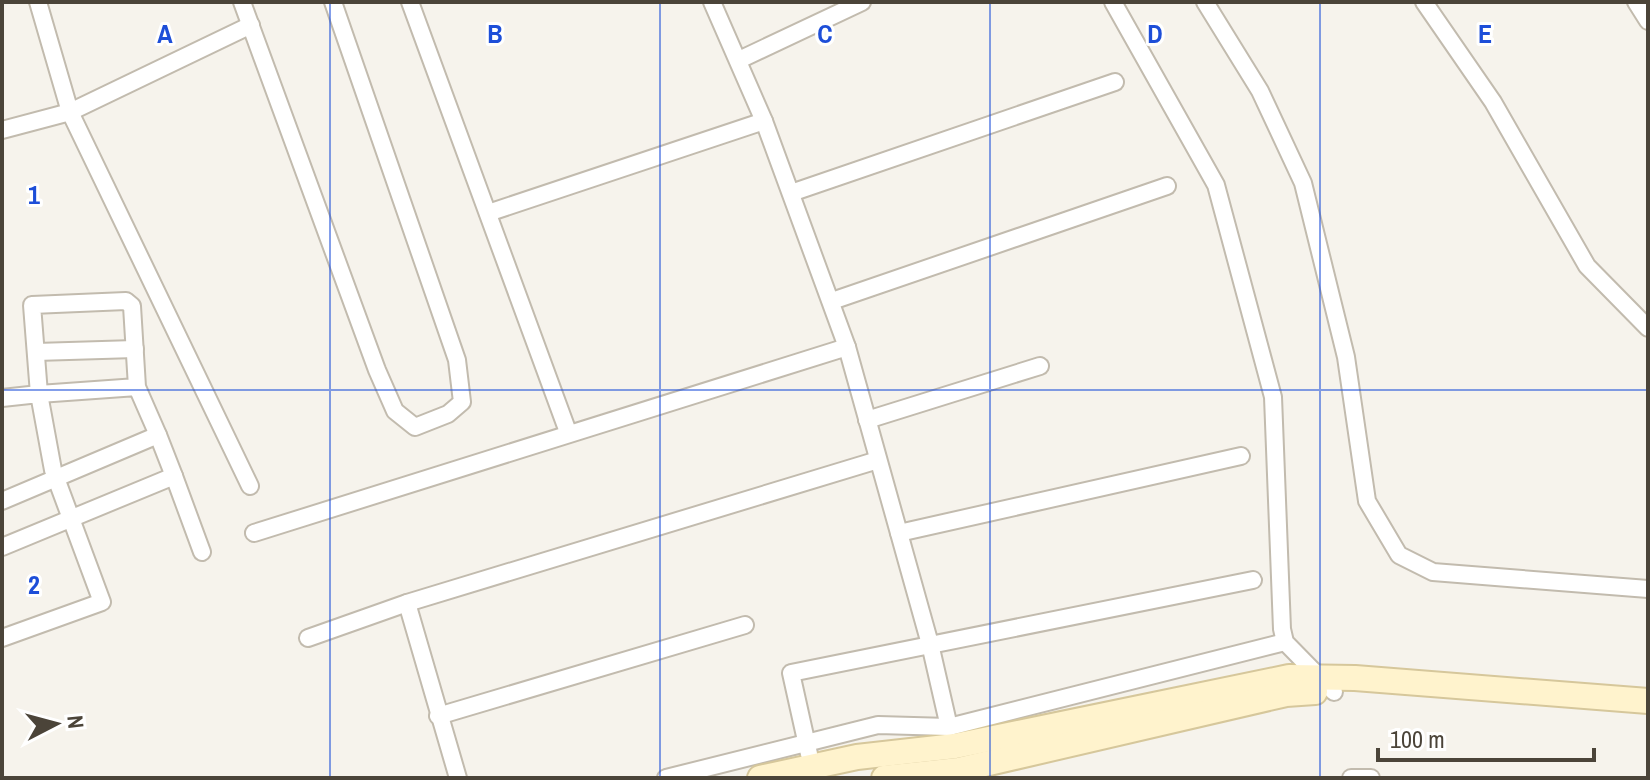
<svg xmlns="http://www.w3.org/2000/svg" width="1650" height="780" font-family="'Archivo Narrow',sans-serif">
  <style>
    .lines { fill: none; stroke-linecap: round; stroke-linejoin: round }
    .street-casing { stroke: #c2bbae; stroke-width: 20 }
    .secondary-casing { stroke: #d6c79b; stroke-width: 28 }
    .street { stroke: #fff; stroke-width: 16 }
    .secondary { stroke: #fff3cd; stroke-width: 24 }
    .grid { fill: none; stroke: #1d4ed8; stroke-width: 2; stroke-opacity: 0.55 }
    .grid-label { font-size: 26px; text-anchor: middle; font-weight: bold; fill: #1d4ed8; stroke: #fff; stroke-width: 6; stroke-linejoin: round; paint-order: stroke }
  </style>
  <rect width="100%" height="100%" fill="#f6f3ec"/>
  <g class="lines">
    <defs>
      <g id="street">
        <path d="M38,2L70,112L250,486"/>
        <path d="M242,2L377,370L395,411L415,427L448,414L462,402L457,360L333,2"/>
        <path d="M410,2L568,432"/>
        <path d="M712,2L764,121L847,347L930,644L949,727"/>
        <path d="M1113,2L1216,185L1273,397L1282,629L1285,642L1334,692"/>
        <path d="M1205,2L1260,91L1303,183L1346,357L1367,501L1399,555L1433,572L1648,589"/>
        <path d="M1424,2L1493,102L1587,266L1648,328"/>
        <path d="M1636,2L1648,21"/>
        <path d="M739,60L862,2"/>
        <path d="M2,130L70,112L251,25"/>
        <path d="M791,193L1115,82"/>
        <path d="M488,213L764,121"/>
        <path d="M832,301L1167,186"/>
        <path d="M36,352L135,349"/>
        <path d="M137,387L39,394L32,305L126,301L132,306L137,387L158,435"/>
        <path d="M2,398L39,394L53,470L102,602L2,638"/>
        <path d="M867,420L1040,366"/>
        <path d="M2,501L158,435L174,476"/>
        <path d="M254,533L847,347"/>
        <path d="M899,533L1241,456"/>
        <path d="M2,547L174,476L202,552"/>
        <path d="M308,638L407,603"/>
        <path d="M438,716L745,625"/>
        <path d="M809,754L791,673L1253,580"/>
        <path d="M458,778L407,603L878,460"/>
        <path d="M666,778L878,725L949,727L1285,642"/>
        <path d="M1351,778H1371"/>
      </g>
      <g id="secondary">
        <path d="M760,778L857,757L955,746L1289,677L1355,678L1648,701"/>
        <path d="M884,778L959,770L1286,694L1315,692"/>
      </g>
    </defs>
    <use href="#street" class="street-casing"/>
    <use href="#secondary" class="secondary-casing"/>
    <use href="#street" class="street"/>
    <use href="#secondary" class="secondary"/>
  </g>
  <path class="grid" d="M330,2V778M660,2V778M990,2V778M1320,2V778M2,390H1648"/>
  <g class="grid-label">
    <text x="165" y="43">A</text>
    <text x="495" y="43">B</text>
    <text x="825" y="43">C</text>
    <text x="1155" y="43">D</text>
    <text x="1485" y="43">E</text>
    <text x="34" y="204">1</text>
    <text x="34" y="594">2</text>
  </g>
  <rect width="1650" height="780" fill="none" stroke="#4b4439" stroke-width="8"/>
  <g transform="translate(56 724) rotate(84)" stroke="#ffffff" stroke-width="6" paint-order="stroke">
  <path d="M0-6L14 30L0 20L-14 30Z" fill="#4b4439"/>
  <text y="-12" font-size="22" font-weight="bold" text-anchor="middle" fill="#4b4439">N</text>
  </g>
  <path d="M1378 748v12h216v-12" fill="none" stroke="#4b4439" stroke-width="4"/>
  <text x="1390" y="748" font-size="24" fill="#4b4439" stroke="#ffffff" stroke-width="6" paint-order="stroke">100 m</text>
</svg>
